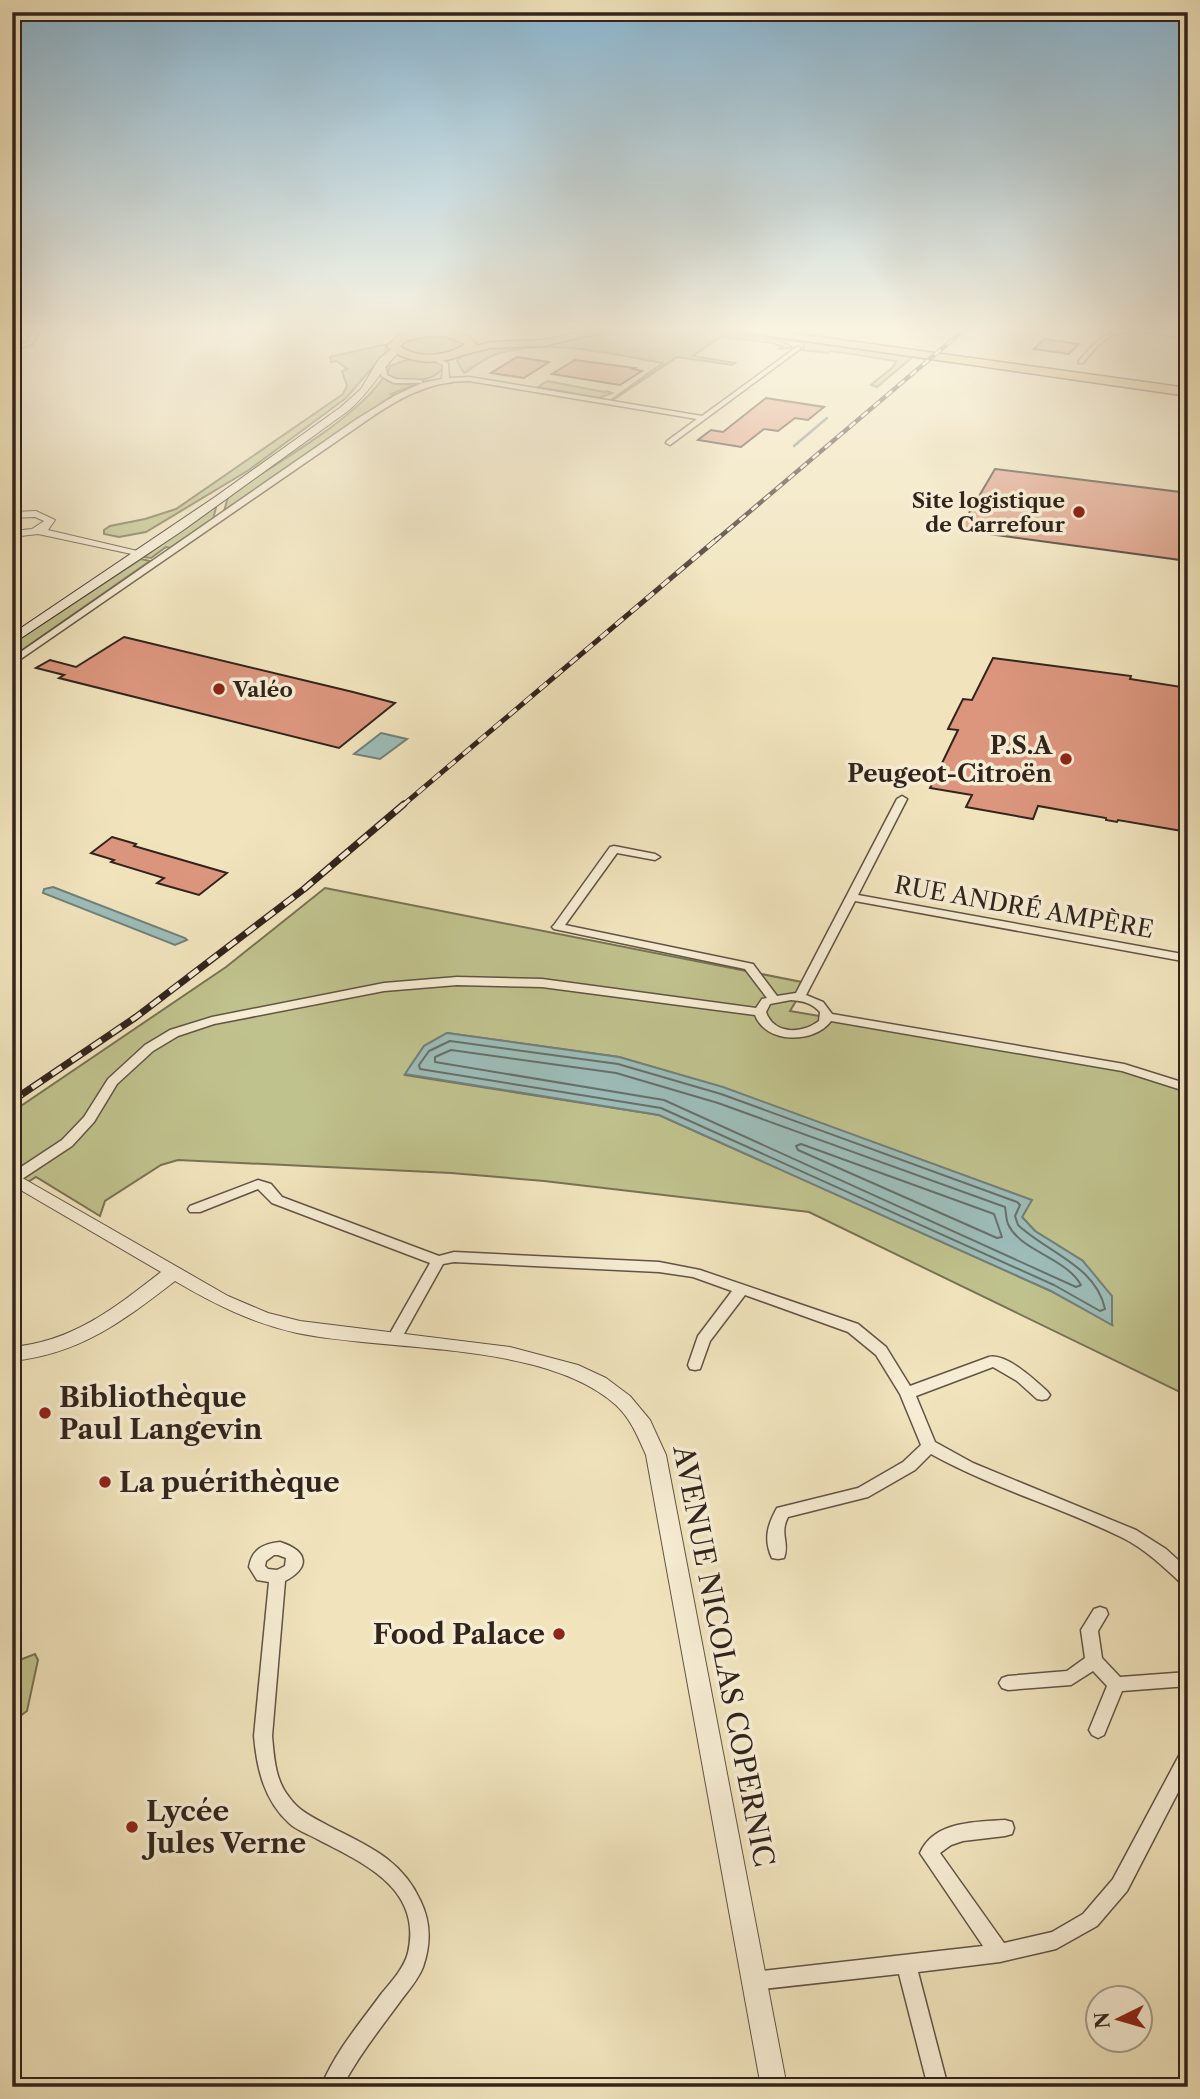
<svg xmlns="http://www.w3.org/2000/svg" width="1200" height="2099" font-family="'Libre Caslon Text',serif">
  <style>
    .green { fill: #c0c28d; stroke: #787355; stroke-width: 2; fill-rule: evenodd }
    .water { fill: #9dbdb9; stroke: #72807b; stroke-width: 2 }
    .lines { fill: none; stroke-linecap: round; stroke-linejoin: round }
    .shore { stroke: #67706b; stroke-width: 2 }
    .stream { stroke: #72807b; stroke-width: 2.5 }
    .building { fill: #dc967e; stroke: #31241d; stroke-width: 2 }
    .minor-casing { stroke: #615445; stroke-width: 3 }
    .tertiary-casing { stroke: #615445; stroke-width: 2 }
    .secondary-casing { stroke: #31241d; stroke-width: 2 }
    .primary-casing { stroke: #31241d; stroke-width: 3 }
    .trunk-casing { stroke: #31241d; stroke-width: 3 }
    .minor { fill: #f6edd4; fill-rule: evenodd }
    .tertiary { fill: #f6edd4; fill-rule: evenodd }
    .secondary { fill: #f6edd4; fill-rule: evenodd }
    .primary { fill: #e8c27e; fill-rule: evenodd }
    .trunk { fill: #e8c27e; fill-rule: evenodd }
    .rail-far2-casing { stroke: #31241d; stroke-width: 4.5 }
    .rail-far1-casing { stroke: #31241d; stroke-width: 5 }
    .rail-casing { stroke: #31241d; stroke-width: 7 }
    .rail-far2 { stroke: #f6edd4; stroke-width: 2.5; stroke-dasharray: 8; stroke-linecap: butt }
    .rail-far1 { stroke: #f6edd4; stroke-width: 3.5; stroke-dasharray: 10; stroke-linecap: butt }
    .rail { stroke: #f6edd4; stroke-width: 4.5; stroke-dasharray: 12; stroke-linecap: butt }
    .poi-dot { fill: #8f2418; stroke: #f6edd4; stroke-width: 2.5 }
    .labels { text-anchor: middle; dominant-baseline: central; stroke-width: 7; stroke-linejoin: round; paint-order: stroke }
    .far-poi-label { font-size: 21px; font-weight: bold; fill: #31241d; stroke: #f6edd4; text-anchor: end }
    .poi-label { font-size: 24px; font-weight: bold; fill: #31241d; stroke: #f6edd4; text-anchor: end }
    .street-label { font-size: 24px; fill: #31241d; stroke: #f6edd4 }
    .near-poi-label { font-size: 28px; font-weight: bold; fill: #31241d; stroke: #f6edd4; text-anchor: start }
    .near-street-label { font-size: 28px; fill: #31241d; stroke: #f6edd4 }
  </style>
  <rect width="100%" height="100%" fill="#f1e4bd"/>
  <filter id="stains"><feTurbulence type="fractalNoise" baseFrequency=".00286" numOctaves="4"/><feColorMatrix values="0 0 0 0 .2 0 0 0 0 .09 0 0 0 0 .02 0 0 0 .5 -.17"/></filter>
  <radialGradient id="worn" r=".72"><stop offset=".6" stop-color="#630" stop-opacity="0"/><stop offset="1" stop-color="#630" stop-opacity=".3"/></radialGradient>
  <g class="green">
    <path d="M618,330H701L782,341L794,348L777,349L782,347L773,343L720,337L693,356L735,363L732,365L677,357L613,400H611L663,363C611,354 542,336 492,356C482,360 473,368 464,373L457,361C472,341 528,345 553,342C574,340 596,334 618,330Z"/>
    <path d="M715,330H726L915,355L877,387L871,385L893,367L896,361L831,351L828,353L801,350L805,346L802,342Z"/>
    <path d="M428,335L452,336L465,343V346C441,355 424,358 400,348V343L406,339Z"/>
    <path d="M382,345H386V352L346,398L249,470L146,532L119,537L104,534V530L110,526L145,519L176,509L343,394L347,386L342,371L347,369L337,361L331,362L330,357Z"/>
    <path d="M406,360H433L441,363L443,368C430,384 405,383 387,375L390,366Z"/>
    <path d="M383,378C392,386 408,385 419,383L391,394L393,395L224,511L228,497L233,492C277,463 355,419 383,378Z"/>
    <path d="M547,381L604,392L607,391L612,393L599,398L538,387Z"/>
    <path d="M217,504L213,519L170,548L166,547L151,558L144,557Z"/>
    <path d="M141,559L150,561L12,657V644Z"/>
    <path d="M325,888L807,983L790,1011L1124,1068L1188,1087V1396L809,1212L544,1181L451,1173L178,1160L161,1165L105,1201L100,1216L36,1177L12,1192V1112L226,967ZM447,1033L619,1057L723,1088L1031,1200L1022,1217L1035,1231L1083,1261L1112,1324L1051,1291L659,1115L405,1075L424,1046Z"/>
    <path d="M35,1654L38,1660L27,1711L12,1722V1663Z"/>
  </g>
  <g class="water">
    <path d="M381,733L407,739L380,759L354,754Z"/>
    <path d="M53,887L185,938L187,940L175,945L43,893L44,889Z"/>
    <path d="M447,1033L619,1057L723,1087L1032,1200L1022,1217L1035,1231L1083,1261L1112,1296V1325L1051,1291L659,1115L405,1074L424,1046Z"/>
  </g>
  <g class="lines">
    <g class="shore">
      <path d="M450,1041L618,1064L721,1094L1017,1202L1020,1205L1015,1216L1018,1225C1048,1253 1096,1266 1105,1309L1100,1311L1054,1285L661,1108L420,1069L419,1065L429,1051Z"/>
      <path d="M451,1050L616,1073L718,1103L1005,1207C1006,1212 1006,1219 1008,1224C1020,1251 1065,1257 1081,1285L1076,1287L664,1100L435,1062V1057Z"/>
      <path d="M801,1144L994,1214L1002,1237L997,1238L798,1150L796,1146Z"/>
    </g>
    <path class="stream" d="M794,446L827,418"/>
  </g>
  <g class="building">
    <path d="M1044,339L1079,344L1069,354L1034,349Z"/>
    <path d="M517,357L549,362L524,378L491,373Z"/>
    <path d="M575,360L635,368L633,369L642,371L620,385L552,374Z"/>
    <path d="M766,398L824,407L808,420L795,418L778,431L764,429L741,447L698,440L711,430L723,432Z"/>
    <path d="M995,469L1188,493V561L959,530Z"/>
    <path d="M124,637L353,692L395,703L339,748L59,678L64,675L36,668L50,660L76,667Z"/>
    <path d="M993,658L1131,676L1130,679L1188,688V832L1118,820L1117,822L1106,820V818L1038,806L1033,819L966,807L972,795L930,788L958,730L948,729L963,699L972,700Z"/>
    <path d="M112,837L136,844L134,846L227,873L199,895L157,883L164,878L111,862L114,860L91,853Z"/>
  </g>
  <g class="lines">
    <defs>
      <g id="minor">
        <path d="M34,330H40L32,344L12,351V347L27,342Z"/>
        <path d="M1123,330H1146L1188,335V339C1164,335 1128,325 1106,339C1097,345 1090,355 1083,363H1079V361C1092,345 1102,334 1123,330Z"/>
        <path d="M798,346L800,347V349L670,445L666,443L667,441L697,419L469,381C427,381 396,400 363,423L12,665V658L357,419L396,395L422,383H394L381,376L382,368H386L387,375L395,379L420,380L422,381V383L442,379L443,365L428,358V356L430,355L448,363L449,378L469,377L702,416Z"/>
        <path d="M902,796L907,799L858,895L1188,955V962L855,901L806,995L823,1002L832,1014L1124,1064L1188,1084V1092L1122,1071L831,1021C814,1044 766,1044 755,1015L542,987L457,985L384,991L214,1024L178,1036L153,1051L117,1084L94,1122L72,1146L19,1181L12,1182V1173L62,1140L84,1117L108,1079L145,1045L170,1030L212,1017L384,983L457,977L542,979L756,1008L762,999L767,998L745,969L554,929L552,927L554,925L610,847L614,846L655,854L660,857L655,860L617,853L565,925L753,964L777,996L796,993L897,799ZM791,1000C803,1001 812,1003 820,1012L819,1021C802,1034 774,1035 766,1012L770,1004Z"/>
        <path d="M258,1180L271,1184L282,1197L439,1256L454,1252L659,1262L700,1270L858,1324L886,1347L910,1386L989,1357C1006,1353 1035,1380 1047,1391L1050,1395L1047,1399L1042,1400L1037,1399L1017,1381L993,1367L916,1396L935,1442L973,1463L1136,1530L1166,1549L1188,1569V1585L1182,1584C1164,1567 1145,1549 1123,1538C1060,1507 992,1488 931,1454L915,1470L868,1497L788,1517C779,1534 790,1543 784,1558L778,1559L772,1558C763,1539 768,1524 777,1508L858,1488L903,1462L921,1445L900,1394L876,1355L848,1332L745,1295L710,1341L700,1369L695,1370L690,1369L688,1365L698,1336L732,1291L693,1277L659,1272L454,1262L443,1264L400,1341H390L388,1337L430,1263L272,1203L258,1189L200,1212H190L188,1209L190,1206Z"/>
        <path d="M280,1542C308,1551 311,1567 285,1581L272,1736C274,1757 275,1780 289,1797C299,1811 312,1817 327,1825C365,1845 401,1858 420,1900C431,1922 431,1944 423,1967C418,1980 407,1992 399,2003C379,2030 358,2057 342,2087H321C335,2052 360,2023 382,1993C392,1981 404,1968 408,1953C423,1888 363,1863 317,1839C308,1834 296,1830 289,1823C264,1800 257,1769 254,1736L269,1582L257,1580L249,1567C252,1549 263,1544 280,1542ZM274,1555H278L286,1558L285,1566L277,1570L268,1569L265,1566L266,1561Z"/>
        <path d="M1100,1607L1106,1609L1108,1614L1098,1631L1102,1658L1120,1677L1188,1672V1686L1122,1691L1104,1735L1098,1738L1092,1735L1089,1730L1107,1686L1093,1671L1071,1685L1008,1690L1002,1688L999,1683L1002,1678L1008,1676L1067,1671L1085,1658L1081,1630L1094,1609Z"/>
        <path d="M1188,1747V1773L1127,1891L1097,1926L1056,1949L1000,1962L918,1972L948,2087H928L899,1974L754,1990L747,1988L744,1981L747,1974L754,1972L983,1946L920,1853C934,1821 975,1822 1005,1820L1012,1822L1014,1828L1012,1834L1005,1836L963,1841L951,1845L940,1853L1004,1943L1052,1932L1083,1914L1113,1879L1182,1750Z"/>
      </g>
      <g id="tertiary">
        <path d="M12,512L36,511L55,520L48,530L146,553L141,556L38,534L12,537V531L32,529L44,521L35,517L12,518Z"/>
        <path d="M12,1172L228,1296L268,1313L300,1321L510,1347L578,1365L606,1378L630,1396L650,1420L666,1455L787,2087H761L646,1455C638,1437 631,1419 616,1405C545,1341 388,1352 297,1333C252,1323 214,1304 175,1281C123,1321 80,1354 12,1361V1347C72,1342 115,1308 161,1272L12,1185Z"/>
      </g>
      <path id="secondary" d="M393,348L401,350C381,369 370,393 348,411L182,531L12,644V634L215,497L341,407L361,389L379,359Z"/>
      <path id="primary" d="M426,330C443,330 467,329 477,345C457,366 407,368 387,346L398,336ZM426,336H446L465,344C448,357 416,359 400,346L406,341Z"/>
      <g id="trunk">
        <path d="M592,330H611L544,346L490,348L463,355L457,352L490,342L544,340Z"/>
        <path d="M743,330H769L1188,388V396L749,333Z"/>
      </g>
    </defs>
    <use href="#minor" class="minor-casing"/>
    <use href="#tertiary" class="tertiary-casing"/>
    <use href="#secondary" class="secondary-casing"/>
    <use href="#primary" class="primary-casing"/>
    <use href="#trunk" class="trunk-casing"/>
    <use href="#minor" class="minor"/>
    <use href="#tertiary" class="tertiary"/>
    <use href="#secondary" class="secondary"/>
    <use href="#primary" class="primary"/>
    <use href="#trunk" class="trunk"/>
    <defs>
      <path id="rail-far2" d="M715,541L964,330"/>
      <path id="rail-far1" d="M402,806L717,539"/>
      <path id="rail" d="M12,1101L136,1017L304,889L404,804"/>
    </defs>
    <use href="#rail-far2" class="rail-far2-casing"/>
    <use href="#rail-far1" class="rail-far1-casing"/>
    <use href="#rail" class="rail-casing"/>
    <use href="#rail-far2" class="rail-far2"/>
    <use href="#rail-far1" class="rail-far1"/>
    <use href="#rail" class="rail"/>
  </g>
  <linearGradient id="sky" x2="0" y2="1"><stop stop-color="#8ab8d5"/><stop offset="0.53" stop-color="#f9f3e1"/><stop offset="1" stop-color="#f9f3e1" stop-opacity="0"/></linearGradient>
  <rect width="1200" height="623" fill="url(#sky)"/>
  <g class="poi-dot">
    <circle cx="1079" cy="512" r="7"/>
    <circle cx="219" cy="689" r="7"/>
    <circle cx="1066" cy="759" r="7"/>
    <circle cx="45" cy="1413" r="7"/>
    <circle cx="105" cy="1482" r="7"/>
    <circle cx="559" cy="1634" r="7"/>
    <circle cx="132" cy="1827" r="7"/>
  </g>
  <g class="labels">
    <g class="far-poi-label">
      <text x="1065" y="500">Site logistique<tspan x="1065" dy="24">de Carrefour</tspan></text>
      <text x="233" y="689" text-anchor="start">Valéo</text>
    </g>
    <g class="poi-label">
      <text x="1052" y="745">P.S.A<tspan x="1052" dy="28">Peugeot-Citroën</tspan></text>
    </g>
    <g class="street-label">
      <text transform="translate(1024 907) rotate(10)">RUE ANDRÉ AMPÈRE</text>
    </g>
    <g class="near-poi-label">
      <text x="59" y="1397">Bibliothèque<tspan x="59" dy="32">Paul Langevin</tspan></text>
      <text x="119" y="1482">La puérithèque</text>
      <text x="545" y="1634" text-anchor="end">Food Palace</text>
      <text x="146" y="1811">Lycée<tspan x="146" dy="32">Jules Verne</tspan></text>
    </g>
    <g class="near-street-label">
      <text transform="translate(724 1656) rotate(79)">AVENUE NICOLAS COPERNIC</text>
    </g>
  </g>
  <rect width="1200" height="2099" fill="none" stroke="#f1e4bd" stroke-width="42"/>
  <rect x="14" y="14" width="1172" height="2071" fill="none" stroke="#31241d" stroke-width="3.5"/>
  <rect x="21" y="21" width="1158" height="2057" fill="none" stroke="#31241d" stroke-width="2"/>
  <g transform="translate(1119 2019) rotate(265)"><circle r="33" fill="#f6edd4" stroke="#a79d8b" stroke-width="2"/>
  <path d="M0-5L12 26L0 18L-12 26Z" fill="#8f2418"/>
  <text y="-10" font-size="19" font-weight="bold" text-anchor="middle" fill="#31241d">N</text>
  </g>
  <rect width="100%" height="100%" filter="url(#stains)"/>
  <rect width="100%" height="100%" fill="url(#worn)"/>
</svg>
